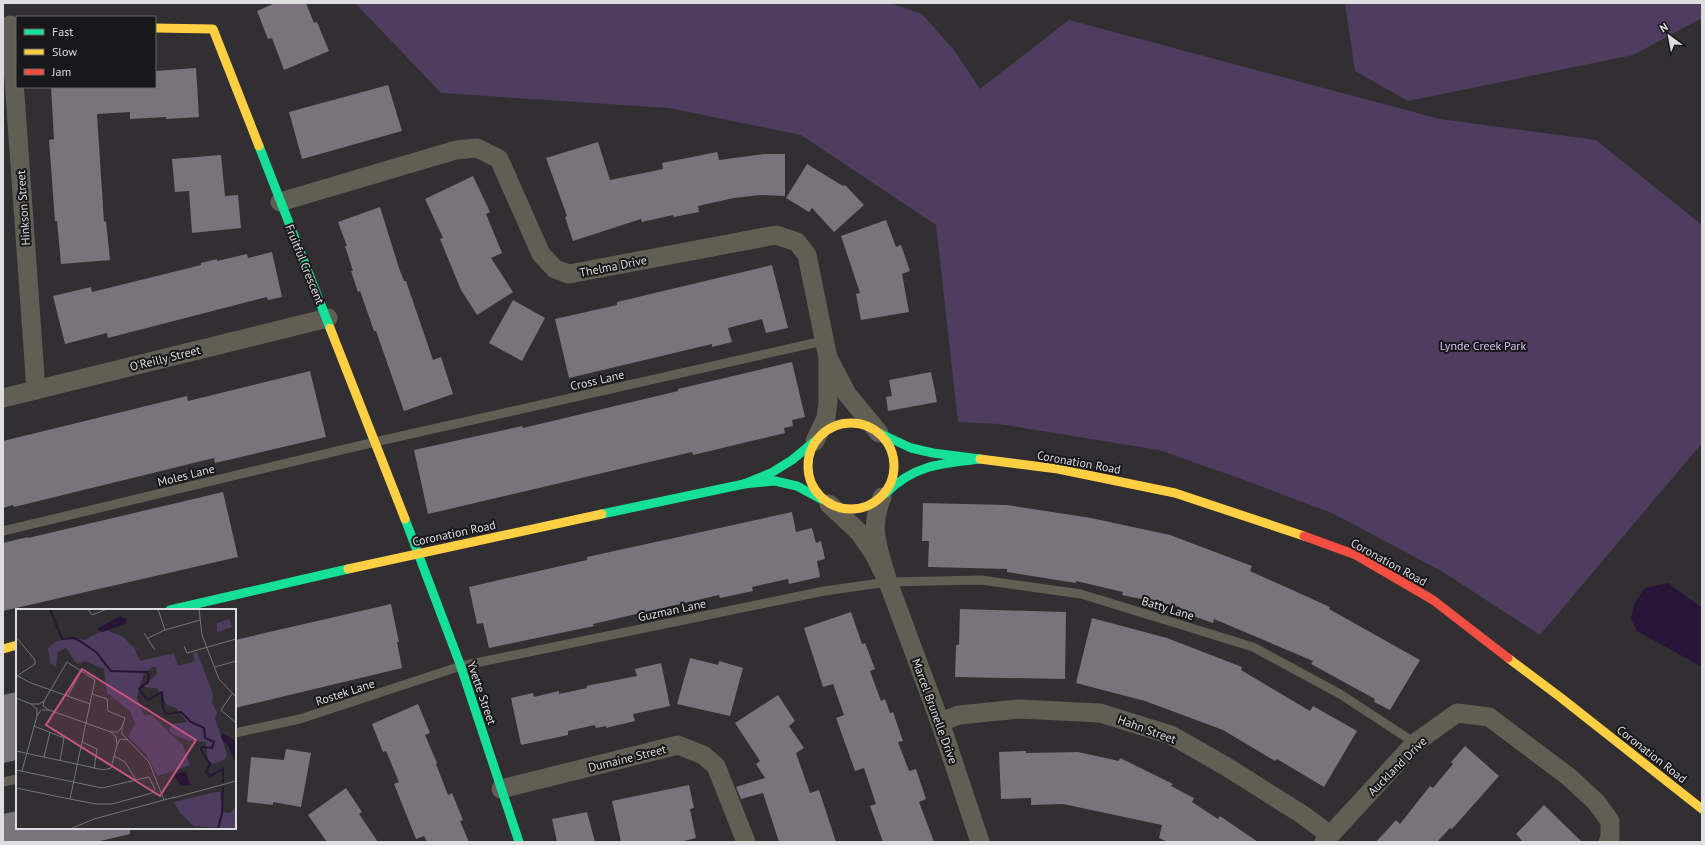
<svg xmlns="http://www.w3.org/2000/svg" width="1705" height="845" font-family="'PT Sans',sans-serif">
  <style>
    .green { fill: #4e3d5e }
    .water { fill: #271436 }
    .building { fill: #78737d }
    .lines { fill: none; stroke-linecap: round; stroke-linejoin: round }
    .lane { stroke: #615e54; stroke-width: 9 }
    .street { stroke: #615e54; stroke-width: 19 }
    .fast { stroke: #16e098; stroke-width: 9 }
    .slow { stroke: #ffcf43; stroke-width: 9 }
    .jam { stroke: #f24e42; stroke-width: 9 }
    .labels { text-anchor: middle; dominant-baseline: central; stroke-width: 4; stroke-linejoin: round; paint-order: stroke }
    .street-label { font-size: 12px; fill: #dedde0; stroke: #181719 }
    .park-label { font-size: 12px; fill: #dcc0f7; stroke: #181719 }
    .inset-river { fill: none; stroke: #271436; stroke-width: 2 }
    .inset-road { fill: none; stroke: #767578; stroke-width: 1 }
    .view { fill: #ca5383; fill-opacity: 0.15; stroke: #ca5383; stroke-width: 2 }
    .inset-edge { fill: none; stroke: #dedde0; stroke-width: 2 }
  </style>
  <rect width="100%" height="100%" fill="#312f32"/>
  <g class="green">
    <path d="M355,3H890L922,14L954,50L980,89L1069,20L1440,119L1596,140L1702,225V443L1540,635L1443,572L1334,514L1247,481L1159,450L999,424L958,422L936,225L801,135L669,108L441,93Z"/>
    <path d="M1345,3H1702V18L1633,55L1408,101L1355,71Z"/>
  </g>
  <path class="water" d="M1668,583L1702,608V667L1637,631L1631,619L1634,604L1645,588Z"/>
  <g class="building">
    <path d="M275,3H306L314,23L317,22L329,51L284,70L272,38L268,39L257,11Z"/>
    <path d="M196,68L199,117L166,119V117L130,119V112L97,114L104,222L106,221L110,260L61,264L57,221H55L49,140L54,139L51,87H155V71Z"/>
    <path d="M388,85L402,131L302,159L289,112Z"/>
    <path d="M598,142L610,180L663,169L662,163L717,152L719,160L764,154H785V196L760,195L734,198L698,206L699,212L674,217L673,215L642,222L641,219L573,241L565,217L567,216L546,158Z"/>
    <path d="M221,155L225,196L238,195L241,228L192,233L189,191L175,192L172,159Z"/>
    <path d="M807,164L843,186L845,185L864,205L834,232L812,208L809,212L786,198Z"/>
    <path d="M473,176L490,212L486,214L502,253L491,258L513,292L477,315L461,290L440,239L443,238L425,199Z"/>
    <path d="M380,207L399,268L404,281H406L433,360L441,357L453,394L404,411L376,331H374L360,291L358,292L351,271H353L345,246H347L338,222Z"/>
    <path d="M886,220L896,247L901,245L910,271L902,274L909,312L861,320L856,294L860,293L841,236Z"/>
    <path d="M272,252L282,297L268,300L267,297L108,338L107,333L65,344L53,296L91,287L92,292L201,265V263L217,259V261L247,254L248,258Z"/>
    <path d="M772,265L788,328L766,333L762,319L728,328L732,342L712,347V344L569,378L555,319L617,305V302Z"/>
    <path d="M513,300L545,318L522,361L489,343Z"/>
    <path d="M792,362L805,417L792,420L793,426L784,428L785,433L693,455L692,452L428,514L414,450L522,426L523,428L678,391V389Z"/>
    <path d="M310,371L326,437L215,463L214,458L14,507L13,505L3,508V441L187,396L188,401Z"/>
    <path d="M931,372L937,402L888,411L886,397L892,396L889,380Z"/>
    <path d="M223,492L238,557L3,611V543L28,537V538Z"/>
    <path d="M923,503L1007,505L1091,518L1170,535L1252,566L1250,571L1330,607L1329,609L1420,660L1390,710L1374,702L1375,699L1311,664L1313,661L1214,619L1213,623L1179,611L1180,607L1122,595L1123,592L1076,581V583L1007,572V569L928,567L929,541H922Z"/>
    <path d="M792,512L796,532L812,528L816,543L821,541L825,559L817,561L820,577L789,584L788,579L752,587L753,591L720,598L719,595L593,624L594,626L489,648L483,623L477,624L469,587L587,560V557Z"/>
    <path d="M391,604L399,642H397L402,668L235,708V640Z"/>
    <path d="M960,609L1066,612L1065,679L955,677L956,645H959Z"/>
    <path d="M851,612L862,644L865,643L875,669L870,671L881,701L885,699L890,713L893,712L903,741L898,742L909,771L916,769L926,799L919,802L934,842H883L870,806L876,804L864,768L855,771L836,718L844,715L833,684L823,687L804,628Z"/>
    <path d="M1092,618L1167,638L1242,667L1241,670L1310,711L1313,706L1357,731L1324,787L1277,759L1275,761L1223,730L1145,701L1076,683Z"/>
    <path d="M690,658L718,665L719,661L743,668L730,716L677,704Z"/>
    <path d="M661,663L670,706L633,714L635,721L606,728V726L596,728L595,725L568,731V735L521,745L511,698L533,693L534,697L559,691V694L587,688L586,686L637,676L635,669Z"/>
    <path d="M17,692V760L3,763V695Z"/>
    <path d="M778,695L795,721L789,726L804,748L796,753L810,793L819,790L836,842H779L763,793L741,799L736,787L765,778L756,764L760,761L735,723Z"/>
    <path d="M418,704L430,733L425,735L437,763L436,764L448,795L452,793L463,820L460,821L469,842H427L424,836L416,839L394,784L399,782L386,751L383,752L372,724Z"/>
    <path d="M1465,746L1499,776L1452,829L1450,828L1437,842H1376L1396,820L1400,824L1430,786L1433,788L1453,764L1451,762Z"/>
    <path d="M286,749L311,753L301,807L273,802V805L247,802L251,757L284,760Z"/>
    <path d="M1026,751V753L1078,752L1119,761L1120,758L1173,784L1171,786L1194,798L1192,802L1218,819L1220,816L1258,842H1168L1159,838L1162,825L1063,804L1031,805V798L1001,799L999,752Z"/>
    <path d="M689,785L694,808L690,809L696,838L680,842H621L612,801Z"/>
    <path d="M346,788L362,812L359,814L378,842H327L308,815Z"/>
    <path d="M1544,805L1582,842H1523L1516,834Z"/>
    <path d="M17,811V828H130V834L96,842H3V814Z"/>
    <path d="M587,812L595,842H557L552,819Z"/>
  </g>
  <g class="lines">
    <g class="lane">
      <path d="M3,531L375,442L823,341"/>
      <path d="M235,733L300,719L461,666L824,591L888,582L981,580L1081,594L1253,647L1340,694L1415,743"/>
      <path d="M3,782L17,779"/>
    </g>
    <g class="street">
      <path d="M10,25L36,390"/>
      <path d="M280,202L456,150L477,148L499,159L541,254L555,269L569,274L776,235L797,242L807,255L828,358"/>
      <path d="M3,398L328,318"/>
      <path d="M815,441L826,418L828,402V358L847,394L879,433"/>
      <path d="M829,504L859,532L874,554L888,582C879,550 868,529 882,497"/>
      <path d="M888,582L940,722L980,842"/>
      <path d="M940,722L959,715L1019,709L1100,713L1171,735L1227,767L1303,815L1330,835"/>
      <path d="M501,789L678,745L703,755L716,766L746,842"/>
      <path d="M1324,842L1415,743L1457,713L1489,717L1569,777L1596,802L1610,821V838L1608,842"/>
    </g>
    <g class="fast">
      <path d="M259,146L330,328"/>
      <path d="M879,433L911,448L933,453L980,459C942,463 914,465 886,493"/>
      <path d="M815,441L792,460L771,473L744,484L775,481L797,486L821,499"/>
      <path d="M602,514L744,484"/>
      <path d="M405,519L460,664L519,842"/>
      <path d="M170,610L348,569"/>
    </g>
    <g class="slow">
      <path d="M155,28L213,29L259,146"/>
      <path d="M330,328L405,519"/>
      <circle cx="851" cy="466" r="43"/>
      <path d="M980,459L1058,469L1175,493L1304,536"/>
      <path d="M348,569L602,514"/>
      <path d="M3,649L17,645"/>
      <path d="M1508,658L1560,697L1702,809"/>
    </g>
    <path class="jam" d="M1304,536L1356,555L1433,600L1508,658"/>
  </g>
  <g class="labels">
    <g class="street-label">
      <text transform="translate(23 208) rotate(-94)">Hinkson Street</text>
      <text transform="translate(305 264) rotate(68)">Fruitful Crescent</text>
      <text transform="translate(613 266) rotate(-11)">Thelma Drive</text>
      <text transform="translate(165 358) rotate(-14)">O'Reilly Street</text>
      <text transform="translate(597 380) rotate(-13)">Cross Lane</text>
      <text transform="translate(1079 462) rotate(10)">Coronation Road</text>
      <text transform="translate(186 475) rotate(-14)">Moles Lane</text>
      <text transform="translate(454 533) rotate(-12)">Coronation Road</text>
      <text transform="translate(1389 562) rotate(29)">Coronation Road</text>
      <text transform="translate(1168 608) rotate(17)">Batty Lane</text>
      <text transform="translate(672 610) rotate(-12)">Guzman Lane</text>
      <text transform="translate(345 692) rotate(-18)">Rostek Lane</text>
      <text transform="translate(482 693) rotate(71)">Yvette Street</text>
      <text transform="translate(935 711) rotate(70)">Marcel Brunelle Drive</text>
      <text transform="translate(1147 729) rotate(20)">Hahn Street</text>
      <text transform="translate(1652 754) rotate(38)">Coronation Road</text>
      <text transform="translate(627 758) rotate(-14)">Dumaine Street</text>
      <text transform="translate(1397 766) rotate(-45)">Auckland Drive</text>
    </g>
    <g class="park-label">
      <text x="1483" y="345">Lynde Creek Park</text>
    </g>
  </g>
  <g transform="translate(16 609)">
    <rect width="220" height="220" fill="#312f32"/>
    <path d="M213,10L216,18L201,23V14ZM90,21L106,27L118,39L124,52L158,44L162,57L179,52L177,45L181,43L197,85L196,94L201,103L199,109L211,146L208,151L197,155L192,151L190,133L173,132L156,125L153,121L156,115L171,113L160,99L151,96L141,79L127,78L141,65L140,58H136L128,64L121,88L123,94L128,106H136L157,128L167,136L174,156L142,167L129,144L112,128L119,114L114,102L91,84L88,60L69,52L61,55L50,39L42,43L40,58L34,54L32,39L39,33L52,29L70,31L75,27ZM199,183H204L206,203L214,204L220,198V220L178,217L164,204L158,193Z" fill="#4e3d5e"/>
    <path d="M104,7L110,10V15L86,23L81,20ZM207,124L220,133V154L212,137L205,129ZM170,162L174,176L165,177L158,166Z" fill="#271436"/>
    <path class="inset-river" d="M34,0L46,30L58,29L64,32L80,43L95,62L131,63L133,66L132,73L123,80L130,89L132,91L146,83L147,98L150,105L165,103L175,113L188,119L189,129L198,133L196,139L186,138L185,141L194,155L190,163L194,167L207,160V174M202,220L206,204L207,178"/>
    <path class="inset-road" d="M72,0L76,6L91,0M142,0L149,21L184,11M183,0L186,26L203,70L220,88M128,24L139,41M0,28L19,51V55L1,67M132,29L149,21M168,37L171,44L220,30M199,58L220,52M0,66L15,74L74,95M76,85L91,90L92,102L109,109L106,118M216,85L205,101L220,114M52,87L65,62M0,89L15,95M25,101L21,107V100L15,95H23L28,92L27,97L33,101H26M33,101L95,123M18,117L48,129L44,152M106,118V125L112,131L104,130L101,136L100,128L95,123H102ZM112,131L133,153L148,191M66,133L81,140L78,160M0,142L88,161L95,159L101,136M98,147L109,153L120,171M28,148L34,123M0,161L86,179L133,168L139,180L136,184L96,195H80L54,190M6,162L21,107M0,179L54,190L79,71L51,53L28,92M157,189L220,172M54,220L78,210L159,188"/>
    <path class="view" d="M66,60L180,131L144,187L30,116Z"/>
    <rect width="220" height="220" class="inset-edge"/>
  </g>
  <rect width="1705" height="845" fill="none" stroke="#dedde0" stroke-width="8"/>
  <rect x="16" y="16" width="140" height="72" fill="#181719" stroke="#676669"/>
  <rect x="24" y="29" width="20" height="6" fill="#16e098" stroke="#676669"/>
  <text x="52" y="36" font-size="12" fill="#dedde0">Fast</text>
  <rect x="24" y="49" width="20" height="6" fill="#ffcf43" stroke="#676669"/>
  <text x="52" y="56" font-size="12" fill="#dedde0">Slow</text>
  <rect x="24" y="69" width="20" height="6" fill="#f24e42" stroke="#676669"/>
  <text x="52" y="76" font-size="12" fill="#dedde0">Jam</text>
  <g transform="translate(1669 36) rotate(328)" stroke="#181719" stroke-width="3" paint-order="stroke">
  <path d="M0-3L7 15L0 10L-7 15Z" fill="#dedde0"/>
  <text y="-6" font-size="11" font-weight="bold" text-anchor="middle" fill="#dedde0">N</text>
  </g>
</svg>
